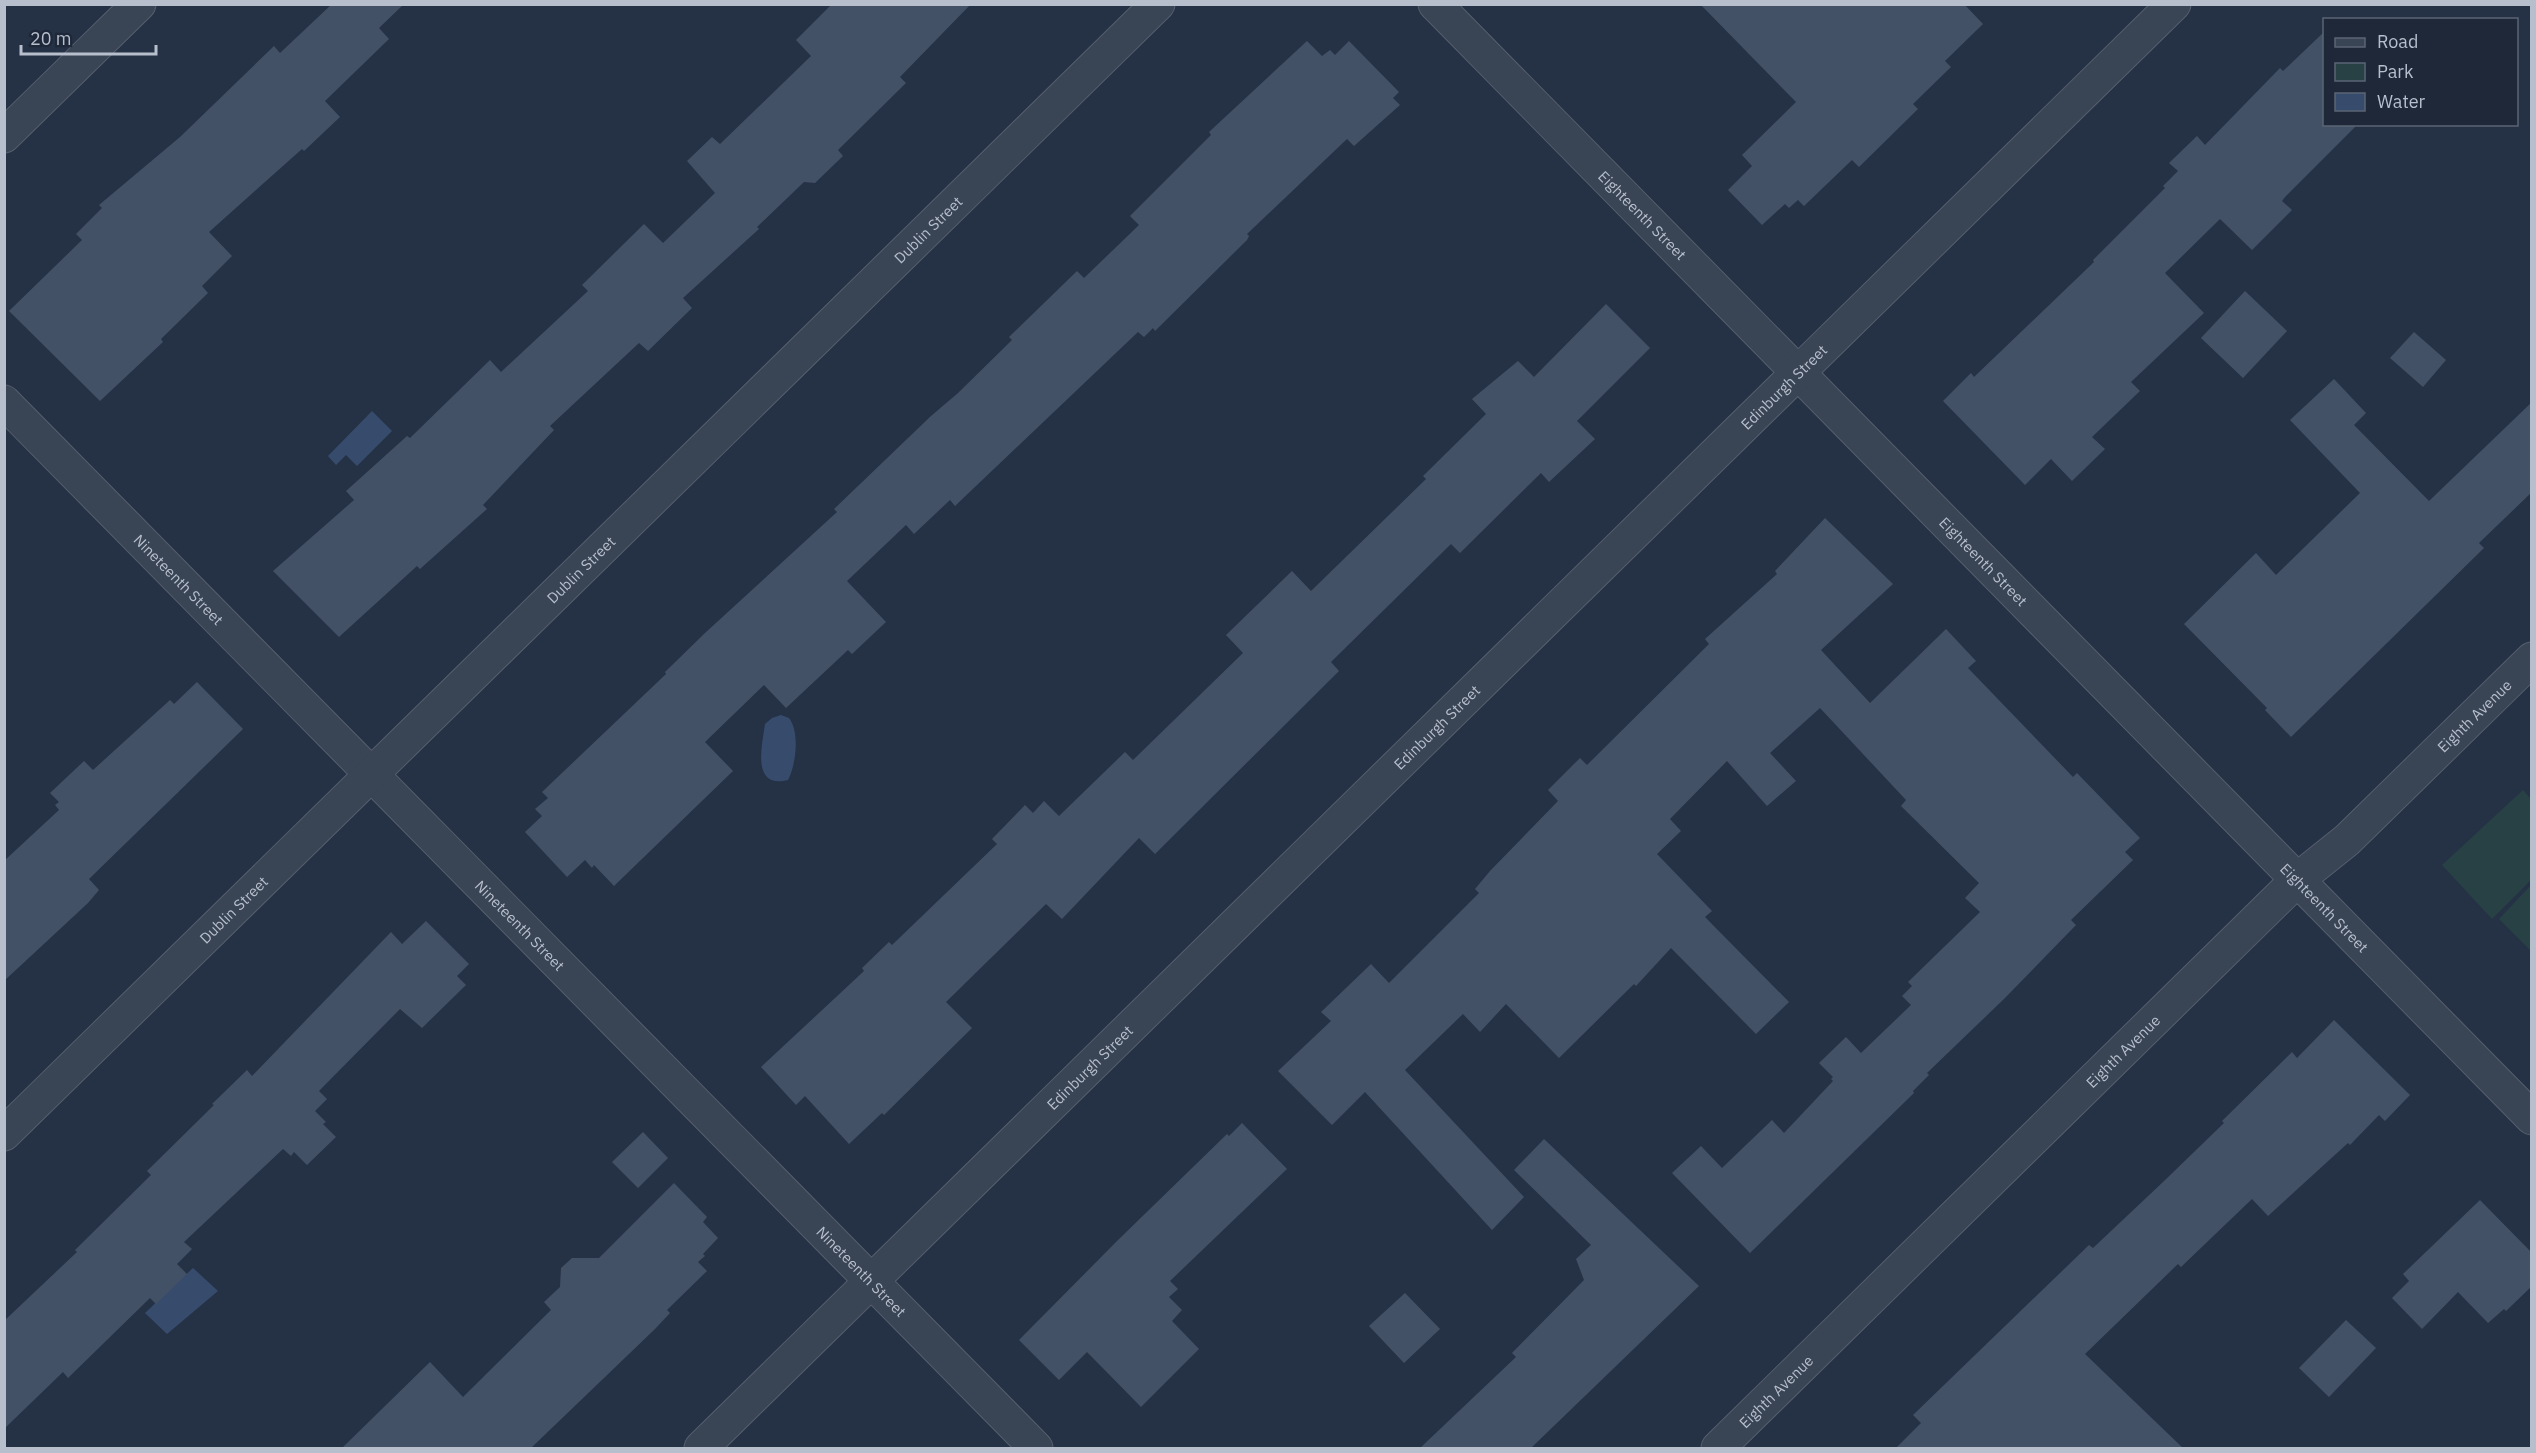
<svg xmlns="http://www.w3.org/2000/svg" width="2536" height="1453" font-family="'IBM Plex Sans',sans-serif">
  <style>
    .green { fill: #274145 }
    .water { fill: #374c6d }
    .building { fill: #435167 }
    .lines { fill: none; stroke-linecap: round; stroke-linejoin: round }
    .minor-casing { stroke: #555f6e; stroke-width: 35 }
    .tertiary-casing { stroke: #555f6e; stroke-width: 35 }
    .minor { stroke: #394454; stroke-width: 33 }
    .tertiary { stroke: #394454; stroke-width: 33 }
    .labels { text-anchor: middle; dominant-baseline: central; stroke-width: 5; stroke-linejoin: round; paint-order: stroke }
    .street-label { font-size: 15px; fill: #b7bfcd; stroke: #1e2839 }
  </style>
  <rect width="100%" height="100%" fill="#253145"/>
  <g class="green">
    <path d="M2523,790L2531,799V880L2492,919L2442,865Z"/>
    <path d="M2531,885V951L2499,919Z"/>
  </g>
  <g class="water">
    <path d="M372,411L392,431L357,466L346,455L336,465L328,456Z"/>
    <path d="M781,715L789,718C800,732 796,765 788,780C751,789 762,746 765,724L772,718Z"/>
    <path d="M193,1268L218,1291L167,1334L145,1313Z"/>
  </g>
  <g class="building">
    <path d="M332,4H404L379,28L389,39L325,101L340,117L304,151L302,149L209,232L232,256L202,286L208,293L161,339L163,342L100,401L9,311L82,240L76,234L102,208L99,205L180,137L274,46L280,53Z"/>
    <path d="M832,4H971L900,77L906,83L838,150L843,156L815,183L804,182L757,227L759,229L683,298L692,308L648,351L639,343L550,426L554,430L483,505L487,509L420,569L417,566L339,637L273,571L354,500L346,491L407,436L410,438L490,360L501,372L588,291L582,285L644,224L663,243L715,193L687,161L712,137L720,144L811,56L796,40Z"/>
    <path d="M1700,4H1964L1983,24L1945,61L1951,67L1913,104L1918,109L1859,167L1852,160L1804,206L1798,200L1789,208L1785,204L1762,225L1728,190L1752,166L1742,155L1796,102Z"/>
    <path d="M2325,31V124H2358L2285,197L2282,201L2292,210L2252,250L2220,219L2165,273L2204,313L2131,382L2140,391L2092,437L2105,449L2072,481L2051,459L2025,485L1943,401L1971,373L1974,377L2094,262L2093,260L2165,188L2163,186L2178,171L2169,163L2197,136L2205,145L2280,68L2283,71Z"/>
    <path d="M1307,41L1322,56L1330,50L1335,55L1349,41L1399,92L1393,98L1400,105L1354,146L1347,139L1247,234L1249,236L1247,240L1155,331L1153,328L1144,337L1138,332L955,506L950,500L914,534L906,525L847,581L886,622L852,654L848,650L786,708L764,685L705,742L733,771L614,886L594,865L592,868L585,860L567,877L525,832L542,816L535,809L548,798L542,792L666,674L665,672L705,633L837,512L834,509L931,416L958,393L1012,340L1009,337L1077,271L1084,278L1139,225L1130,216L1211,135L1209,132Z"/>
    <path d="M2245,291L2287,331L2243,378L2201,338Z"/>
    <path d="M1606,304L1650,348L1577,421L1595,439L1549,482L1541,473L1460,553L1451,544L1331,662L1339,671L1155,854L1139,838L1062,919L1046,904L946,1002L972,1028L884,1115L882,1113L849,1144L805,1096L796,1105L761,1067L864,971L862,968L889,942L892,945L997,844L992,839L1025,805L1033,813L1044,801L1059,816L1125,752L1133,760L1243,653L1226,635L1292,571L1311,591L1426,479L1423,476L1486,414L1472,399L1518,361L1534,377Z"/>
    <path d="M2414,332L2446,360L2423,387L2390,358Z"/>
    <path d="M2334,379L2366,413L2354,425L2429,501L2532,402V492L2479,543L2484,548L2291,737L2265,710L2267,708L2184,624L2256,553L2276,575L2360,493L2290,420Z"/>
    <path d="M1825,518L1893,584L1821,650L1870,703L1946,629L1976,661L1968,668L2073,777L2077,773L2140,838L2125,852L2133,860L2071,920L2076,925L2005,998L1927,1073L1929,1075L1913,1091L1914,1093L1750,1253L1672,1173L1701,1146L1722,1168L1772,1120L1784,1133L1833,1081L1831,1079L1833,1077L1819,1063L1846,1037L1861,1053L1911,1005L1902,996L1912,986L1908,982L1980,912L1965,898L1979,883L1901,806L1906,800L1820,708L1770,753L1796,781L1767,806L1727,761L1670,819L1681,831L1657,854L1712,911L1705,917L1789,1002L1756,1034L1671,948L1636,986L1634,984L1559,1058L1506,1004L1480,1032L1463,1014L1405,1070L1524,1197L1492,1230L1365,1092L1332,1125L1278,1071L1331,1021L1321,1012L1371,964L1389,983L1479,893L1475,889L1490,871L1558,801L1548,790L1580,758L1587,765L1709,644L1705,639L1777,574L1775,571Z"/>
    <path d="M197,682L243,729L89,879L99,890L88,903L4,981V861L59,810L55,805L59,802L50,793L84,761L93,770L170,700L174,704Z"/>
    <path d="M426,921L469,964L457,976L466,985L422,1028L400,1009L319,1091L327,1099L315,1111L326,1122L323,1124L336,1137L307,1165L294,1152L291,1156L283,1149L184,1242L192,1249L177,1264L187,1274L156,1304L150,1298L68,1378L63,1372L4,1429V1321L77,1252L75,1250L151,1175L147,1171L214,1105L212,1104L247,1070L252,1076L391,932L402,944Z"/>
    <path d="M2334,1020L2410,1095L2385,1121L2379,1115L2350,1145L2348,1143L2268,1216L2252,1199L2181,1267L2178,1264L2085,1354L2184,1449H1895L1921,1423L1913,1415L2089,1245L2093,1248L2163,1182L2224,1123L2222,1121L2292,1052L2297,1058Z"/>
    <path d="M1242,1123L1287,1169L1170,1281L1178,1289L1169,1297L1182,1310L1172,1321L1199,1349L1141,1407L1087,1352L1059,1380L1019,1340L1117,1241L1227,1134L1229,1136Z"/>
    <path d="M643,1132L668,1158L638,1188L612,1162Z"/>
    <path d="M1544,1139L1699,1286L1530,1449H1419L1516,1357L1512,1353L1584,1280L1576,1259L1591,1245L1514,1170Z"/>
    <path d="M674,1183L707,1217L703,1222L718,1238L703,1254L705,1256L698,1262L707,1271L667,1310L670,1313L655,1329L530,1449H341L430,1362L463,1397L551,1310L544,1302L560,1287L561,1268L572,1258H599Z"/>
    <path d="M2480,1200L2532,1253V1286L2506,1311L2504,1309L2488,1323L2458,1292L2422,1329L2392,1298L2409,1281L2403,1274Z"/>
    <path d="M1405,1293L1440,1329L1404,1363L1369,1326Z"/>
    <path d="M2346,1320L2376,1348L2329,1397L2299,1368Z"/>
  </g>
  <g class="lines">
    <defs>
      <g id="minor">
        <path id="s1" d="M1435,4L2532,1118"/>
        <path d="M4,136L139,4"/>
        <path id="s2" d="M4,402L1036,1448"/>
        <path id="s3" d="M4,1134L1158,4"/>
        <path id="s4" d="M701,1448L2174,4"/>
      </g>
      <g id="tertiary">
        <path id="s5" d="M1718,1448L2297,880L2347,840L2532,659"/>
      </g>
    </defs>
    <use href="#minor" class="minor-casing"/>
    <use href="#tertiary" class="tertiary-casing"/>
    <use href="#minor" class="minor"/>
    <use href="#tertiary" class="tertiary"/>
  </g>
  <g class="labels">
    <g class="street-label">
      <text stroke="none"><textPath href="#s1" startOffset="296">Eighteenth Street</textPath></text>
      <text stroke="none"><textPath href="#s3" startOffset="1293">Dublin Street</textPath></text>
      <text stroke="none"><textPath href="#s4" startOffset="1516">Edinburgh Street</textPath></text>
      <text stroke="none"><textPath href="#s1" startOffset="782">Eighteenth Street</textPath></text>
      <text stroke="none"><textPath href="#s3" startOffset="807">Dublin Street</textPath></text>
      <text stroke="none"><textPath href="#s2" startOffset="249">Nineteenth Street</textPath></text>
      <text stroke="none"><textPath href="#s5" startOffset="1053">Eighth Avenue</textPath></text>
      <text stroke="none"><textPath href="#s4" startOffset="1030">Edinburgh Street</textPath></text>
      <text stroke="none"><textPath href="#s1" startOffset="1268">Eighteenth Street</textPath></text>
      <text stroke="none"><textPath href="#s3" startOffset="321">Dublin Street</textPath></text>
      <text stroke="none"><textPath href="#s2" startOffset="735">Nineteenth Street</textPath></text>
      <text stroke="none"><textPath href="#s5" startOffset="567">Eighth Avenue</textPath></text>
      <text stroke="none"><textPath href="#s4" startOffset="544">Edinburgh Street</textPath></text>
      <text stroke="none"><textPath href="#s2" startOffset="1221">Nineteenth Street</textPath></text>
      <text stroke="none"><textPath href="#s5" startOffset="81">Eighth Avenue</textPath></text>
    </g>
  </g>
  <rect width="2536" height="1453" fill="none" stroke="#b7bfcd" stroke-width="12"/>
  <rect x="2323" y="18" width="195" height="108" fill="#1e2839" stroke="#5b6474" stroke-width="1.5"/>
  <rect x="2335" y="38" width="30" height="9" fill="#394454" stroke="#5b6474" stroke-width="1.5"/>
  <text x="2377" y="48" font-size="18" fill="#b7bfcd">Road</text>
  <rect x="2335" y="63" width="30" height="18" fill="#274145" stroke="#5b6474" stroke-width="1.5"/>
  <text x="2377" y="78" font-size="18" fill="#b7bfcd">Park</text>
  <rect x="2335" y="93" width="30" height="18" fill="#374c6d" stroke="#5b6474" stroke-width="1.5"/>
  <text x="2377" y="108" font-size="18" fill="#b7bfcd">Water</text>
  <path d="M21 45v9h135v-9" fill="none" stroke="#b7bfcd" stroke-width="3"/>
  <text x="30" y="45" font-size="18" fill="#b7bfcd" stroke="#1e2839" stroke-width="4.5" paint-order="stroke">20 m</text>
</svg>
